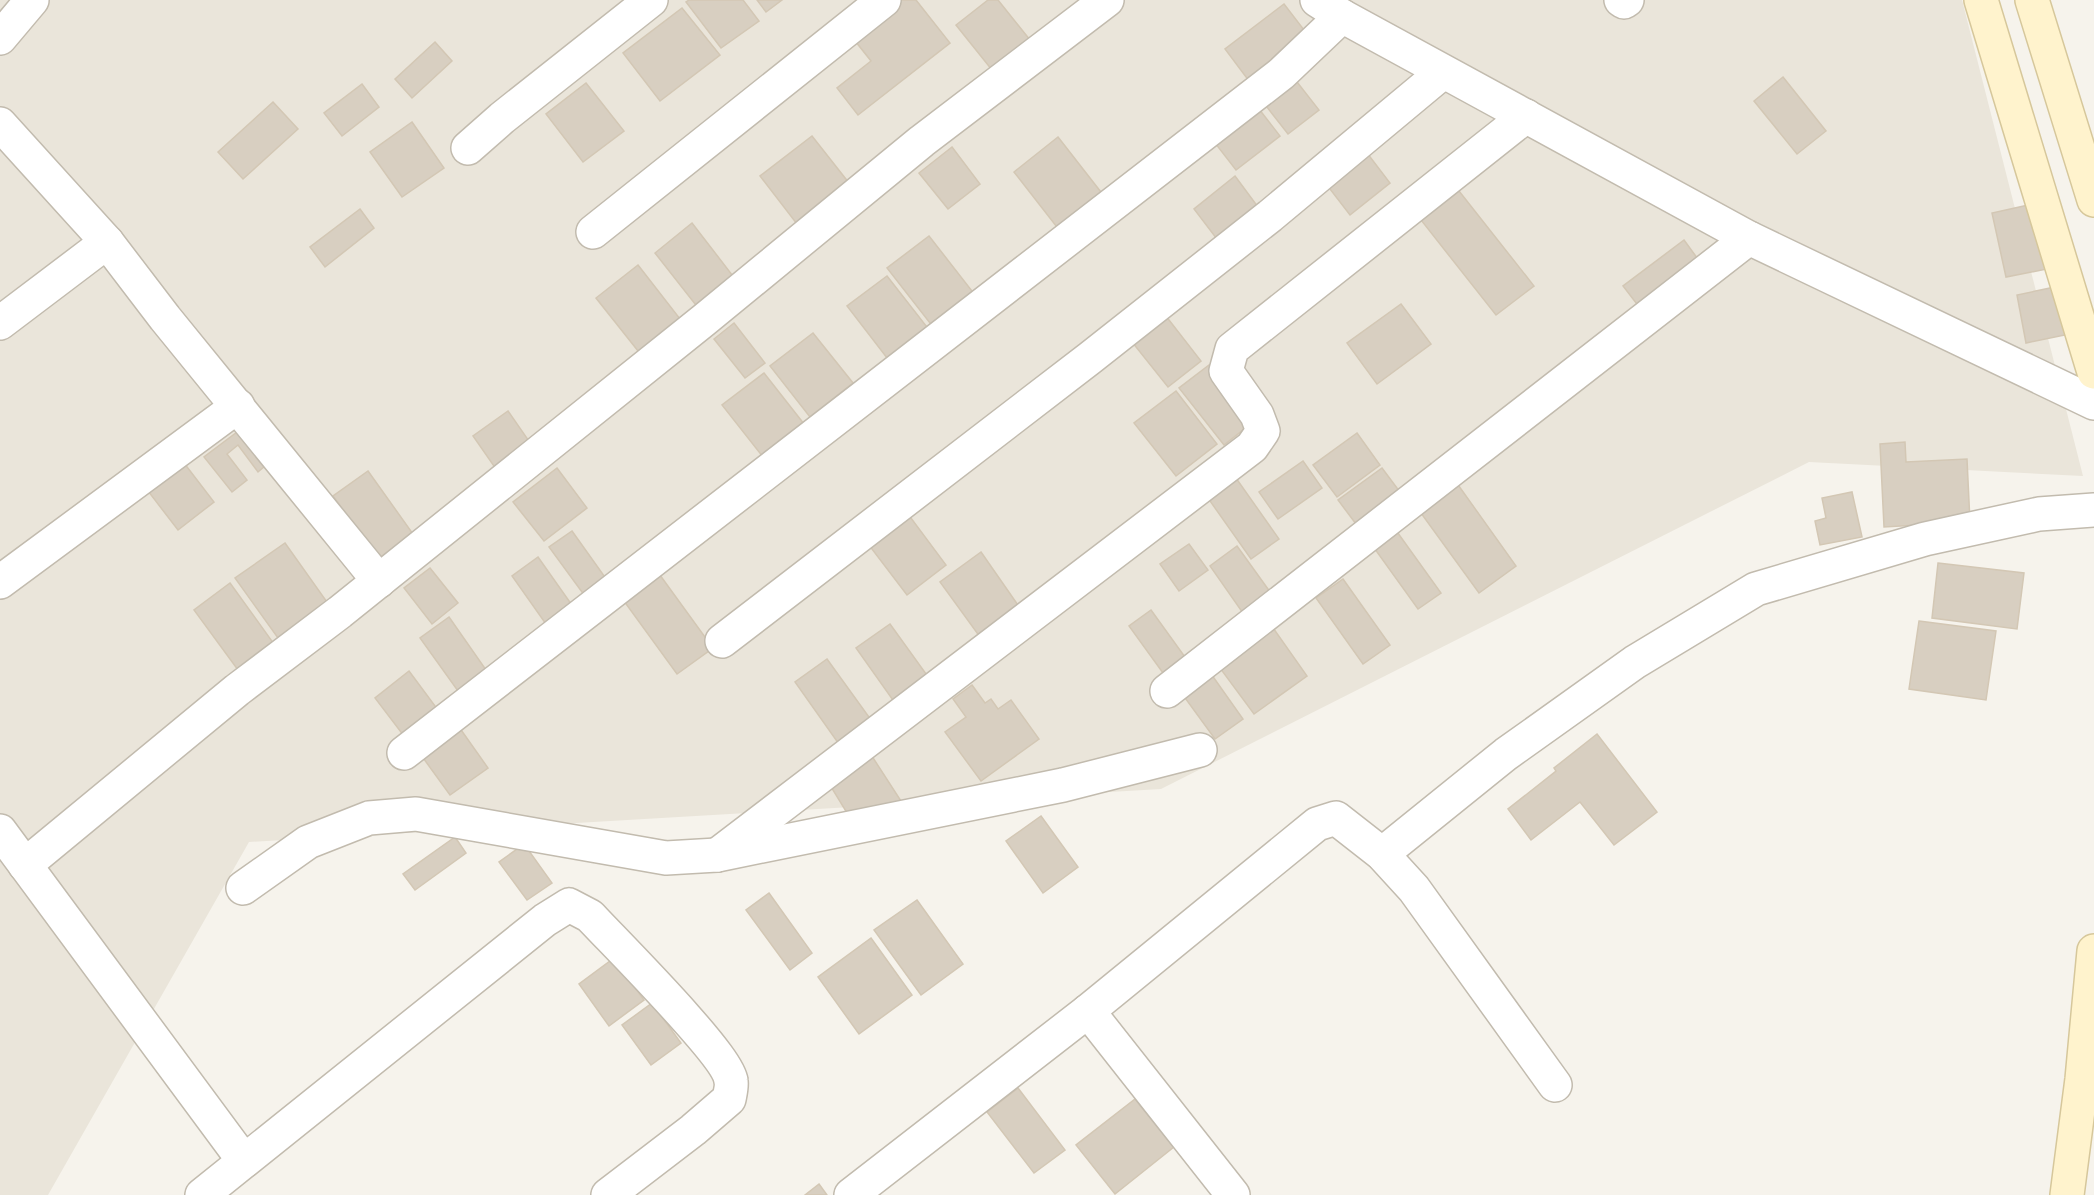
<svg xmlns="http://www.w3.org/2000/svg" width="2094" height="1195" font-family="Rubik,sans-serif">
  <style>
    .residential { fill: #eae5da }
    .building { fill: #d8cfc1; stroke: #d3c7b4; stroke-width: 1.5 }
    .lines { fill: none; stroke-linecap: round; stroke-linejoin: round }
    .street-casing { stroke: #c2bbae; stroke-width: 36 }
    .secondary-casing { stroke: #d6c79b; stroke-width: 36 }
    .street { stroke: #fff; stroke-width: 33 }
    .secondary { stroke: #fff3cd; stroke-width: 33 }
  </style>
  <rect width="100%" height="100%" fill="#f6f3ec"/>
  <path class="residential" d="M0,0H1962L2083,476L1809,462L1161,789L249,842L48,1195H0Z"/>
  <g class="building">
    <path d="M689,0H743L759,21L721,48L686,2Z"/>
    <path d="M757,0H782L766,12Z"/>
    <path d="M899,0H916L950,43L858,115L837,88L871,61L852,37Z"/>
    <path d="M988,0H998L1034,45L996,75L956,25Z"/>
    <path d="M1284,4L1311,39L1252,85L1225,49Z"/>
    <path d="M682,8L720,55L660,101L623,53Z"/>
    <path d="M435,42L452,61L412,98L395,79Z"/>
    <path d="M1290,73L1319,110L1288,134L1259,97Z"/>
    <path d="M1783,77L1826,131L1797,154L1754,101Z"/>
    <path d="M586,83L624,131L583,162L546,114Z"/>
    <path d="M362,84L379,107L342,136L324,113Z"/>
    <path d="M1252,100L1280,136L1236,170L1208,134Z"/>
    <path d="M273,102L298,129L243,179L218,152Z"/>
    <path d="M412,122L444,168L402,197L370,152Z"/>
    <path d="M812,136L849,183L797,224L760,176Z"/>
    <path d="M1058,137L1104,196L1060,231L1014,172Z"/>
    <path d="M952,147L980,184L948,209L919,173Z"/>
    <path d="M1364,149L1390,183L1350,215L1323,180Z"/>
    <path d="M1235,176L1264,215L1223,247L1194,209Z"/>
    <path d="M1459,191L1534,286L1496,315L1421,220Z"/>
    <path d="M2033,204L2047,269L2006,277L1992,213Z"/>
    <path d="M360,209L374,228L325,267L310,247Z"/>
    <path d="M692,223L736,280L699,309L655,253Z"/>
    <path d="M929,236L979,300L937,332L887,268Z"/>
    <path d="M1684,240L1703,266L1643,312L1623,286Z"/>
    <path d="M638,265L684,324L642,356L596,298Z"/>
    <path d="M887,276L934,336L894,367L847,306Z"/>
    <path d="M2055,287L2065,335L2026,343L2017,295Z"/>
    <path d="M1401,304L1431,344L1377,384L1347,343Z"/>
    <path d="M1162,311L1201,361L1168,387L1128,337Z"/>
    <path d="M734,323L765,363L745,378L714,339Z"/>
    <path d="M813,333L853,383L810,417L770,366Z"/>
    <path d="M1209,365L1253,422L1224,445L1179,388Z"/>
    <path d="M764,373L804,424L763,457L722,405Z"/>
    <path d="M1176,391L1217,444L1176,476L1134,423Z"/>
    <path d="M508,411L531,444L496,469L473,436Z"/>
    <path d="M245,426L271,461L258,472L238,445L227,454L247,480L232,492L204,457Z"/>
    <path d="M1357,433L1380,465L1337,497L1313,465Z"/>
    <path d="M1905,442L1906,462L1967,459L1970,522L1884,527L1880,444Z"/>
    <path d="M1303,461L1322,488L1278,519L1259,492Z"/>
    <path d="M184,463L214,502L178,530L148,491Z"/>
    <path d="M557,468L587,508L544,541L513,502Z"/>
    <path d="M1382,468L1406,500L1362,532L1338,500Z"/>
    <path d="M368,471L413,534L378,559L333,496Z"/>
    <path d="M1231,471L1279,539L1251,559L1203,491Z"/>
    <path d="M1456,482L1516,566L1479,593L1418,509Z"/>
    <path d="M1852,492L1862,537L1820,545L1815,521L1826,518L1822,498Z"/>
    <path d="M902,506L946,565L907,595L862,536Z"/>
    <path d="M1395,529L1441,593L1418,609L1372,545Z"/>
    <path d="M572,531L612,587L590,603L549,547Z"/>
    <path d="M285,543L327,602L278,638L235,578Z"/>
    <path d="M1189,544L1208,570L1179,591L1160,564Z"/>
    <path d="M1237,546L1273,596L1245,616L1210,566Z"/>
    <path d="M981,552L1020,608L980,637L940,582Z"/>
    <path d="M538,557L579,615L553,634L512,576Z"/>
    <path d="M1938,563L2024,573L2017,629L1932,618Z"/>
    <path d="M430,568L458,603L432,624L404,588Z"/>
    <path d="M657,571L713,648L677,674L621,597Z"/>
    <path d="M1343,579L1390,645L1363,664L1316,598Z"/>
    <path d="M230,583L274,644L238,670L194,610Z"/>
    <path d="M1151,610L1185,657L1163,673L1129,626Z"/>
    <path d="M449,617L491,677L463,698L420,638Z"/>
    <path d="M1919,621L1996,631L1986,700L1909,689Z"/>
    <path d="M890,624L929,678L895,703L856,648Z"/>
    <path d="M1271,625L1307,676L1254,714L1217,664Z"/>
    <path d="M827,659L874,724L841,747L795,682Z"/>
    <path d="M409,671L441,714L407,740L375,698Z"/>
    <path d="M1209,671L1243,719L1215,739L1180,691Z"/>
    <path d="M972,685L985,703L991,699L998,709L1011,700L1039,739L981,781L945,732L966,717L953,699Z"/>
    <path d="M459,727L488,768L450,795L421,755Z"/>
    <path d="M1597,734L1657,812L1614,845L1580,802L1531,840L1508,809L1556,771L1554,768Z"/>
    <path d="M866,747L901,801L847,813L825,777Z"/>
    <path d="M1041,816L1078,867L1043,893L1006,841Z"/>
    <path d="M455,837L466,853L415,890L403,874Z"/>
    <path d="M524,844L552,883L527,900L499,862Z"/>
    <path d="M769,893L812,953L790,970L746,910Z"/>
    <path d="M917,900L963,964L921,995L874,930Z"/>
    <path d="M871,938L912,995L859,1034L818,977Z"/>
    <path d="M614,958L644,1000L609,1026L579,984Z"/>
    <path d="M652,1003L681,1043L651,1065L622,1025Z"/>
    <path d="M1018,1088L1065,1150L1034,1173L987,1112Z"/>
    <path d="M1135,1099L1174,1147L1115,1194L1076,1145Z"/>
    <path d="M819,1184L827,1195H805Z"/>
  </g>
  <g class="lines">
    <defs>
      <g id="street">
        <path d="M1317,0L1342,16L1749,238L2094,403"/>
        <path d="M1621,0L1624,2L1627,0"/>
        <path d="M0,38L32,0"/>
        <path d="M0,124L107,242L165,318L379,581"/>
        <path d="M468,148L502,118L651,0"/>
        <path d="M593,232L884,0"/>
        <path d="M0,323L107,242"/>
        <path d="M0,582L238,406"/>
        <path d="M722,641L1090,358L1270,216L1443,72"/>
        <path d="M1167,691L1749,238"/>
        <path d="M404,753L1281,74L1342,16"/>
        <path d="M0,831L244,1161"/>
        <path d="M1382,854L1506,754L1635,662L1756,589L1925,539L2039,514L2094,510"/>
        <path d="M717,855L1252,447L1263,431L1257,415L1226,371L1232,349L1526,116"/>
        <path d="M25,865L237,690L340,612L704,320L922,141L1107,0"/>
        <path d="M243,888L308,842L369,818L416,814L666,858L717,855L1063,785L1200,750"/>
        <path d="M1088,1011L1233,1195"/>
        <path d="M202,1195L545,920L569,905L590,916C614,942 728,1055 731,1081C732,1086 730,1094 729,1099L693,1130L608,1195"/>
        <path d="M851,1195L1088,1011L1317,824L1336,818L1382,854L1414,889L1555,1085"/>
      </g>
      <g id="secondary">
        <path d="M1981,0L2094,372"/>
        <path d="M2032,0L2094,200"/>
        <path d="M2067,1195L2082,1079L2094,951"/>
      </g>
    </defs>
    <use href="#street" class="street-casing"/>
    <use href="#secondary" class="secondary-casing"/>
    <use href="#street" class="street"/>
    <use href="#secondary" class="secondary"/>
  </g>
</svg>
